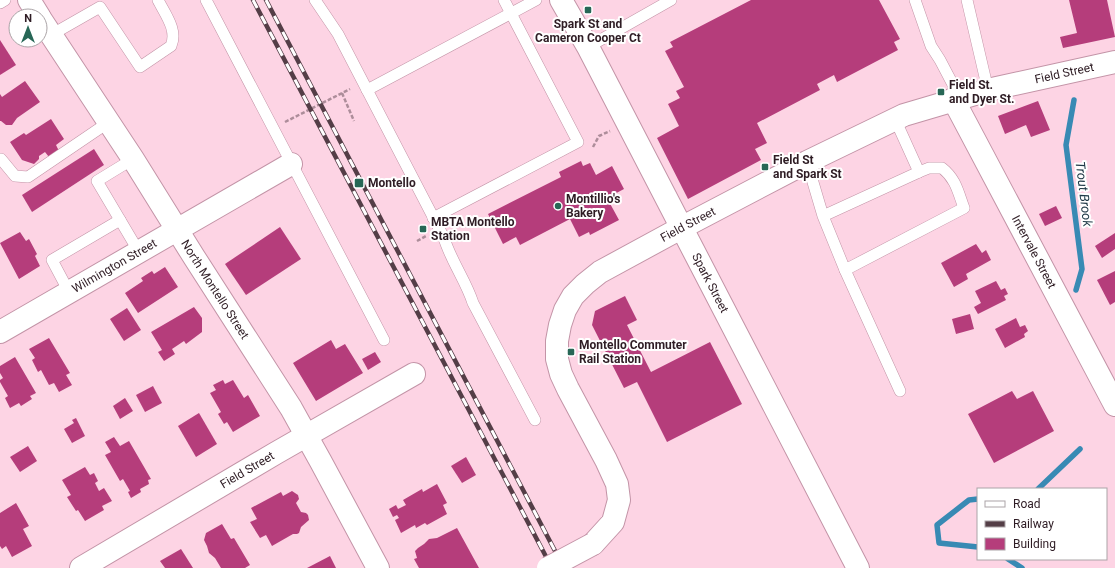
<svg xmlns="http://www.w3.org/2000/svg" width="1115" height="568" font-family="Roboto,sans-serif">
  <style>
    .lines { fill: none; stroke-linecap: round; stroke-linejoin: round }
    .stream { stroke: #388ab4; stroke-width: 5.5 }
    .building { fill: #b53d7b }
    .lane-casing { stroke: #c394a7; stroke-width: 12 }
    .street-casing { stroke: #c394a7; stroke-width: 24 }
    .secondary-casing { stroke: #c394a7; stroke-width: 24 }
    .primary-casing { stroke: #c394a7; stroke-width: 24 }
    .path { stroke: #ad8d9a; stroke-width: 2.5; stroke-dasharray: 4 2; stroke-linecap: butt }
    .lane { stroke: #fff; stroke-width: 11 }
    .street { stroke: #fff; stroke-width: 22 }
    .secondary { stroke: #fff; stroke-width: 22 }
    .primary { stroke: #fff; stroke-width: 22 }
    .rail-casing { stroke: #543e47; stroke-width: 4.5 }
    .rail { stroke: #fff; stroke-width: 3; stroke-dasharray: 9; stroke-linecap: butt }
    .secondary-bridge-casing { stroke: #c394a7; stroke-width: 24; stroke-linecap: butt }
    .secondary-bridge { stroke: #fff; stroke-width: 22 }
    .poi-dot { fill: #276756; stroke: #fff; stroke-width: 1.5 }
    .labels { text-anchor: middle; dominant-baseline: central; stroke-width: 4; stroke-linejoin: round; paint-order: stroke }
    .poi-label { font-size: 12px; font-weight: bold; fill: #2e1c24; stroke: #fff; text-anchor: start }
    .street-label { font-size: 12px; fill: #2e1c24; stroke: #fff }
    .water-label { font-size: 13px; font-style: italic; fill: #203947; stroke: #fff }
  </style>
  <rect width="100%" height="100%" fill="#fdd4e4"/>
  <g class="lines">
    <g class="stream">
      <path d="M1074,100L1066,145L1082,269L1076,290"/>
      <path d="M1038,489L1080,449"/>
      <path d="M978,499L969,500L937,525L939,543L978,547"/>
      <path d="M1008,559L1022,568"/>
    </g>
  </g>
  <g class="building">
    <path d="M751,0H879L900,39L894,42L898,50L837,82L834,75L817,84L820,90L757,123L767,143L755,149L761,160L688,199L657,138L679,126L668,104L680,98L676,91L684,87L665,51L673,47L670,42Z"/>
    <path d="M1069,0H1107L1115,37L1063,48L1060,37L1077,33Z"/>
    <path d="M0,40L16,65L0,75Z"/>
    <path d="M25,81L40,102L17,118L12,125H6L1,121H0V94L2,97Z"/>
    <path d="M1038,101L1050,130L1031,137L1026,125L1005,134L998,116Z"/>
    <path d="M51,119L64,139L56,145L59,151L49,157L45,152L39,156V159L34,164L22,160L10,142L24,133L26,135Z"/>
    <path d="M94,149L104,165L32,212L22,195Z"/>
    <path d="M581,161L583,166L590,163L596,175L612,166L624,189L607,198L619,220L590,235L589,232L579,237L570,219L520,245L516,237L503,244L488,214L561,177L559,172Z"/>
    <path d="M1056,206L1062,218L1045,226L1039,214Z"/>
    <path d="M280,227L301,259L246,295L225,264Z"/>
    <path d="M20,232L26,241L29,239L37,254L35,256L40,266L19,279L0,243Z"/>
    <path d="M1115,233V249L1102,258L1095,246Z"/>
    <path d="M976,244L982,253L986,250L991,260L966,274L968,279L954,287L941,263Z"/>
    <path d="M165,267L178,287L138,313L125,293L143,281L141,278L152,271L154,274Z"/>
    <path d="M1115,271V302L1110,305L1097,280Z"/>
    <path d="M996,281L1001,290L1005,288L1008,294L1004,296L1006,300L978,314L974,307L981,303L975,291Z"/>
    <path d="M625,296L637,320L627,325L651,372L710,342L742,404L667,442L637,382L624,388L592,325L595,311Z"/>
    <path d="M194,307L202,318V332L186,344L184,341L172,349L175,354L164,361L158,352L162,350L151,332Z"/>
    <path d="M127,308L141,330L124,341L110,319Z"/>
    <path d="M970,314L974,329L956,334L952,319Z"/>
    <path d="M1016,318L1020,327L1025,325L1028,331L1024,334L1025,337L1005,348L995,329Z"/>
    <path d="M49,338L70,373L66,375L72,385L59,392L54,383L49,385L41,370L38,372L32,360L35,358L29,349Z"/>
    <path d="M331,340L336,349L345,344L363,373L316,401L293,363Z"/>
    <path d="M375,352L381,362L368,370L362,359Z"/>
    <path d="M15,357L36,393L30,396L32,399L21,406L19,403L10,408L5,398L8,396L0,382V380L3,378L0,373V366Z"/>
    <path d="M223,380L225,384L233,380L244,398L248,395L260,416L233,432L227,422L224,424L218,414L221,412L210,393L216,390L213,385Z"/>
    <path d="M153,386L162,403L145,412L136,395Z"/>
    <path d="M1012,391L1017,399L1033,391L1054,431L994,463L968,414Z"/>
    <path d="M125,398L133,411L120,419L113,406Z"/>
    <path d="M199,413L217,444L196,457L178,426Z"/>
    <path d="M76,418L85,436L72,443L64,429L74,423L72,420Z"/>
    <path d="M114,437L120,446L129,441L151,479L148,480L149,484L140,489L141,492L131,498L128,492L130,491L123,479L120,481L105,455L111,452L105,442Z"/>
    <path d="M28,446L37,461L20,472L10,457Z"/>
    <path d="M466,457L476,475L462,483L451,466Z"/>
    <path d="M85,467L90,475L94,473L98,481L95,483L99,491L104,488L112,501L102,506L104,510L85,521L78,510L76,511L67,497L71,495L62,480Z"/>
    <path d="M437,484L447,503L443,505L447,514L427,525L425,523L416,528L415,525L401,533L395,520L399,518L397,515L393,517L389,509L396,505L398,509L406,505L403,500L422,489L423,492Z"/>
    <path d="M292,491L298,495L299,499L296,503L301,512L306,513L308,515L309,520L301,527L299,533L297,534H293L272,546L266,535L260,538L250,522L257,519L251,508L281,492L283,496Z"/>
    <path d="M16,503L29,526L23,529L32,546L12,557L6,546L2,549L0,546V513Z"/>
    <path d="M222,524L231,539L234,538L250,565L245,568H221L215,558L209,553L207,546L204,540L206,533Z"/>
    <path d="M457,528L479,568H419L414,559L417,558L415,551L418,548L424,544L429,539L437,538Z"/>
    <path d="M181,549L193,568H165L160,561Z"/>
    <path d="M330,556L336,568H307Z"/>
  </g>
  <g class="lines">
    <defs>
      <g id="lane">
        <path d="M206,0L384,340"/>
        <path d="M315,0L338,34L444,238C451,261 466,281 473,303L535,420"/>
        <path d="M915,0L931,46L940,60L960,98"/>
        <path d="M967,0L988,90"/>
        <path d="M0,3L5,0"/>
        <path d="M51,35L100,7L140,67L171,46C178,30 165,14 158,0"/>
        <path d="M588,47L671,0"/>
        <path d="M367,90L536,0"/>
        <path d="M895,119L919,172"/>
        <path d="M1,159L15,176L28,177L109,122"/>
        <path d="M133,159L97,181L139,252"/>
        <path d="M807,162L823,216L845,270L964,208C958,192 956,179 942,168H929L919,172L823,216"/>
        <path d="M433,218L578,142L504,0"/>
        <path d="M845,270L900,391"/>
        <path d="M69,292L52,260L120,220"/>
      </g>
      <g id="street">
        <path id="s1" d="M561,0L588,47L858,568"/>
        <path id="s2" d="M0,332L291,164"/>
        <path id="s3" d="M81,568L276,453L414,374"/>
      </g>
      <g id="secondary">
        <path id="s4" d="M953,99L1115,405"/>
        <path id="s5" d="M593,544L613,522L619,500L617,484L606,460L568,389L561,374L557,359V341L560,325L565,310L573,296L585,284L600,272L681,228L807,162L904,115L992,89L1115,62"/>
      </g>
      <g id="primary">
        <path d="M29,0L39,16"/>
        <path id="s6" d="M40,18L133,159L194,257L291,408L321,462L378,568"/>
      </g>
    </defs>
    <use href="#lane" class="lane-casing"/>
    <use href="#street" class="street-casing"/>
    <use href="#secondary" class="secondary-casing"/>
    <use href="#primary" class="primary-casing"/>
    <g class="path">
      <path d="M342,93L354,121"/>
      <path d="M285,122L350,89"/>
      <path d="M593,147L599,136L610,131"/>
      <path d="M417,241L426,236"/>
    </g>
    <use href="#lane" class="lane"/>
    <use href="#street" class="street"/>
    <use href="#secondary" class="secondary"/>
    <use href="#primary" class="primary"/>
    <defs>
      <g id="rail">
        <path d="M253,0L552,568"/>
        <path d="M266,0L564,568"/>
      </g>
    </defs>
    <use href="#rail" class="rail-casing"/>
    <use href="#rail" class="rail"/>
    <defs>
      <path id="secondary-bridge" d="M548,568L593,544"/>
    </defs>
    <use href="#secondary-bridge" class="secondary-bridge-casing"/>
    <use href="#secondary-bridge" class="secondary-bridge"/>
  </g>
  <g class="poi-dot">
    <rect x="584" y="6" width="8" height="8" rx="2"/>
    <rect x="937" y="88" width="8" height="8" rx="2"/>
    <rect x="761" y="163" width="8" height="8" rx="2"/>
    <rect x="354" y="178" width="10" height="10" rx="2"/>
    <circle cx="558" cy="206" r="4"/>
    <rect x="419" y="225" width="8" height="8" rx="2"/>
    <rect x="567" y="348" width="8" height="8" rx="2"/>
  </g>
  <g class="labels">
    <g class="poi-label">
      <text x="588" y="24" text-anchor="middle">Spark St and<tspan x="588" dy="14">Cameron Cooper Ct</tspan></text>
      <text x="949" y="85">Field St.<tspan x="949" dy="14">and Dyer St.</tspan></text>
      <text x="773" y="160">Field St<tspan x="773" dy="14">and Spark St</tspan></text>
      <text x="368" y="183">Montello</text>
      <text x="566" y="199">Montillio's<tspan x="566" dy="14">Bakery</tspan></text>
      <text x="431" y="222">MBTA Montello<tspan x="431" dy="14">Station</tspan></text>
      <text x="579" y="345">Montello Commuter<tspan x="579" dy="14">Rail Station</tspan></text>
    </g>
    <g class="street-label">
      <text stroke="none"><textPath href="#s5" startOffset="818">Field Street</textPath></text>
      <text stroke="none"><textPath href="#s5" startOffset="410">Field Street</textPath></text>
      <text stroke="none"><textPath href="#s4" startOffset="173">Intervale Street</textPath></text>
      <text stroke="none"><textPath href="#s2" startOffset="132">Wilmington Street</textPath></text>
      <text stroke="none"><textPath href="#s1" startOffset="320">Spark Street</textPath></text>
      <text stroke="none"><textPath href="#s6" startOffset="323">North Montello Street</textPath></text>
      <text stroke="none"><textPath href="#s3" startOffset="193">Field Street</textPath></text>
    </g>
    <g class="water-label">
      <text transform="translate(1084 194) rotate(83)">Trout Brook</text>
    </g>
  </g>
  <rect x="977" y="488" width="130" height="72" fill="#ffffff" stroke="#aba4a7"/>
  <rect x="985" y="501" width="20" height="6" fill="#ffffff" stroke="#aba4a7"/>
  <text x="1013" y="508" font-size="12" fill="#2e1c24">Road</text>
  <rect x="985" y="521" width="20" height="6" fill="#543e47" stroke="#aba4a7"/>
  <text x="1013" y="528" font-size="12" fill="#2e1c24">Railway</text>
  <rect x="985" y="538" width="20" height="12" fill="#b53d7b" stroke="#aba4a7"/>
  <text x="1013" y="548" font-size="12" fill="#2e1c24">Building</text>
  <g transform="translate(28 28)"><circle r="19" fill="#ffffff" stroke="#aba4a7"/>
  <path d="M0-3L7 15L0 10L-7 15Z" fill="#276756"/>
  <text y="-6" font-size="11" font-weight="bold" text-anchor="middle" fill="#2e1c24">N</text>
  </g>
</svg>
